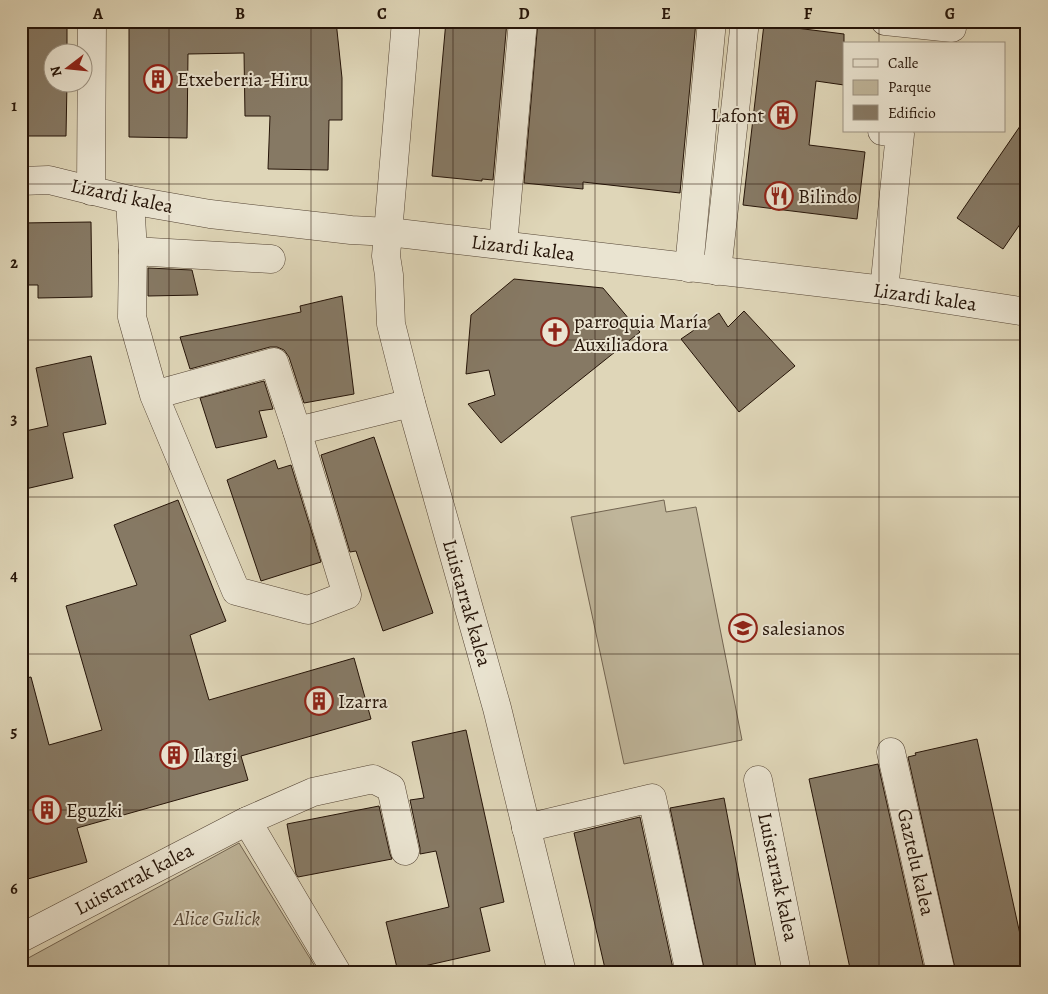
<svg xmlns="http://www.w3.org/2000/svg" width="1048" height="994" font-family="Alegreya,serif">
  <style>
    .green { fill: #bfb59a; stroke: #726451 }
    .building { fill: #867964; stroke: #251408 }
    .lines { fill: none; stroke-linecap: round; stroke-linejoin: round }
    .minor-casing { stroke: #544434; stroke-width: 29 }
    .minor { stroke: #eae4d1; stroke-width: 28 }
    .grid { fill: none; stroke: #251408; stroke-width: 1; stroke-opacity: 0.55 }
    .labels { text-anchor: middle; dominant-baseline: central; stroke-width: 4; stroke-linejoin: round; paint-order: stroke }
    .poi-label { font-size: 20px; fill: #251408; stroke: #eae4d1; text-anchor: start }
    .street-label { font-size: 20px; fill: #251408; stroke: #eae4d1 }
    .park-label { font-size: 20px; font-style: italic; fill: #534434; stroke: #eae4d1 }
    .neatline { fill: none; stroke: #251408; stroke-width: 2 }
    .grid-label { font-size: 16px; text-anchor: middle; font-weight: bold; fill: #251408 }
  </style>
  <rect width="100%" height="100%" fill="#dfd6b8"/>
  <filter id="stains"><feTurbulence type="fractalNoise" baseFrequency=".004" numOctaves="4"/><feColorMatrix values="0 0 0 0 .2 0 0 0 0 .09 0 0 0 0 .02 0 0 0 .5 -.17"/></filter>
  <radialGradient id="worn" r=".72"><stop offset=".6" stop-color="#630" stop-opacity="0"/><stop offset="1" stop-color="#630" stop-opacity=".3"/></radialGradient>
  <g class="green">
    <path d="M664,500L666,512L696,507L742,740L624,764L571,517Z"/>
    <path d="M239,843L319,973H21V962Z"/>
  </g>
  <g class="building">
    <path d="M21,21H67V52H52V82H67L66,136H21Z"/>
    <path d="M129,21H336L342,78V120H329L328,170L268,169L270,116H245L244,53L188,54L187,138L129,137Z"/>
    <path d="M446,21H507L493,180L482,179V181L432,176Z"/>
    <path d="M538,21H696L680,193L583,182V189L524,183Z"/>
    <path d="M764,24L844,34V85L816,81L809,145L865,152L857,219L743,205Z"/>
    <path d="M1027,116V214L1003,249L957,218Z"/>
    <path d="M91,222L92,297L38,298V285H21V223Z"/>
    <path d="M148,268L192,270L198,295L148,296Z"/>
    <path d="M514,279L603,288L640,332L501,443L468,404L495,395L489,370L466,374L471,315Z"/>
    <path d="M342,296L354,394L304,403L289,357L284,350L277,347H270L190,369L180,337L301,312L300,306Z"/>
    <path d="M744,311L795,366L739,412L681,339L719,313L728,327Z"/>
    <path d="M91,356L106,424L63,433L73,478L21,490V432L48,426L36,368Z"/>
    <path d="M264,381L273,409L259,411L267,437L216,448L200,398Z"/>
    <path d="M374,437L433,613L383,631L356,551L350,552L321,455Z"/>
    <path d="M275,460L278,469L291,465L321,562L261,581L227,480Z"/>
    <path d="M178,500L226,621L190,635L209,700L354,658L371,719L241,756L248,780L77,828L87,862L21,881V679L31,677L49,745L102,730L66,606L137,585L114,525Z"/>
    <path d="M466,730L504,902L480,908L490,951L398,972L386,922L449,907L436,851L420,854V848L410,800L424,798L412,742Z"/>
    <path d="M977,739L1027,966V973H956L908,757L916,755L915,753Z"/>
    <path d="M878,764L925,973H851L809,779Z"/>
    <path d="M724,798L757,973H705L670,808Z"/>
    <path d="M379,806L390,854L392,859L298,877L296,874L287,824Z"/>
    <path d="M640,817L674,973H606L574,833Z"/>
  </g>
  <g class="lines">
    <defs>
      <g id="minor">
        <path d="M406,21L386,256L389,275L391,324L411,403L497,708L562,973"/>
        <path d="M885,21L952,28"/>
        <path d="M882,131L900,134L884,290"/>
        <path d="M21,181L49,180L130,200L210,214L351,230L389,232L884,290L1027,312"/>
        <path d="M91,191L92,21"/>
        <path d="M130,200L133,251L132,317L154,395L274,362L297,431L347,595L308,610L236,591L154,395"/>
        <path d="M503,245L523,21"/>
        <path d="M133,251L271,259"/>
        <path d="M689,268L712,21"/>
        <path d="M717,271L745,21"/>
        <path d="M297,431L411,403"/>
        <path d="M891,752L941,973"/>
        <path d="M758,780L797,973"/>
        <path d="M247,821L337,973"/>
        <path d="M526,828L652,798L690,973"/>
        <path d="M21,938L247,821L313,792L373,779L391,788L405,851"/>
      </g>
    </defs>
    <use href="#minor" class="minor-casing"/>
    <use href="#minor" class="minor"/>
  </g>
  <path class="grid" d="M169,21V973M311,21V973M453,21V973M595,21V973M737,21V973M879,21V44M879,131V973M21,184H1027M21,340H1027M21,497H1027M21,654H1027M21,810H1027"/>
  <defs>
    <symbol id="building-ring" viewBox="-11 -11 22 22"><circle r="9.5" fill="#eae4d1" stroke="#8f2418" stroke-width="1.5"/><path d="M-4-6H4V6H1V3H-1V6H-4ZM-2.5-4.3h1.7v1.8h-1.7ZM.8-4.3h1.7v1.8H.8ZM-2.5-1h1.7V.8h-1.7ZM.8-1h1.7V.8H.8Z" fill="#8f2418"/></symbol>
    <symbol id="restaurant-ring" viewBox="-11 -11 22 22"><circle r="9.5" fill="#eae4d1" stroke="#8f2418" stroke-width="1.5"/><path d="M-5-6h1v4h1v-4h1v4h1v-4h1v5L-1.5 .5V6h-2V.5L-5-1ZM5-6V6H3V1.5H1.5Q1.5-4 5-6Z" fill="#8f2418"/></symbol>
    <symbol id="church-ring" viewBox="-11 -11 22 22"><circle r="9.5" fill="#eae4d1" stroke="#8f2418" stroke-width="1.5"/><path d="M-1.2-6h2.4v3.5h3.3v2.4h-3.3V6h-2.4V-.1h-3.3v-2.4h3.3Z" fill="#8f2418"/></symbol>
    <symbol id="school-ring" viewBox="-11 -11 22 22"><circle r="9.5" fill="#eae4d1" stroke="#8f2418" stroke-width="1.5"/><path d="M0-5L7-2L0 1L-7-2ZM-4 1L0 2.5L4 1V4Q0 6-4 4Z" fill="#8f2418"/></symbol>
  </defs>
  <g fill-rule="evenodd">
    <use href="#building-ring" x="142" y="63" width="32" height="32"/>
    <use href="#building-ring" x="767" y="99" width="32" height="32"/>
    <use href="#restaurant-ring" x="763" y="180" width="32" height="32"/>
    <use href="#church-ring" x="539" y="316" width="32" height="32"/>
    <use href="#school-ring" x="727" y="612" width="32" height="32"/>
    <use href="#building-ring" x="303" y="685" width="32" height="32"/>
    <use href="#building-ring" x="158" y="739" width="32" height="32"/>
    <use href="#building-ring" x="31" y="794" width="32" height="32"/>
  </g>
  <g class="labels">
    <g class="poi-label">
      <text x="177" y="79">Etxeberria-Hiru</text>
      <text x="764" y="115" text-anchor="end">Lafont</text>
      <text x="798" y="196">Bilindo</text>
      <text x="574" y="321">parroquia María<tspan x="574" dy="23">Auxiliadora</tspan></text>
      <text x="762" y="628">salesianos</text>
      <text x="338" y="701">Izarra</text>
      <text x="193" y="755">Ilargi</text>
      <text x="66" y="810">Eguzki</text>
    </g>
    <g class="street-label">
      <text transform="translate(122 196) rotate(12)">Lizardi kalea</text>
      <text transform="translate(523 248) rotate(7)">Lizardi kalea</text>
      <text transform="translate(925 297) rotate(8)">Lizardi kalea</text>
      <text transform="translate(467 603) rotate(74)">Luistarrak kalea</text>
      <text transform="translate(916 862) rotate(77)">Gaztelu kalea</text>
      <text transform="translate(778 877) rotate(78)">Luistarrak kalea</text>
      <text transform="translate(134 879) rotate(-28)">Luistarrak kalea</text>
    </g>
    <g class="park-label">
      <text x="217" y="918">Alice Gulick</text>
    </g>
  </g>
  <rect width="1048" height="994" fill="none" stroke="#dfd6b8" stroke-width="55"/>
  <rect x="843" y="42" width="162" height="90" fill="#eae4d1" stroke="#9b9181"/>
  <rect x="853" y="59" width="25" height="8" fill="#eae4d1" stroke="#9b9181"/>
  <text x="888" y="68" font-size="15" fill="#251408">Calle</text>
  <rect x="853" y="80" width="25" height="15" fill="#bfb59a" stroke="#9b9181"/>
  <text x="888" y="92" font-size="15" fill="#251408">Parque</text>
  <rect x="853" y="105" width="25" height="15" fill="#867964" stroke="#9b9181"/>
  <text x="888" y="118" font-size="15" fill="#251408">Edificio</text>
  <g transform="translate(68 68) rotate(254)"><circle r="24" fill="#eae4d1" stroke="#9b9181"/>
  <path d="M0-4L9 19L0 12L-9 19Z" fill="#8f2418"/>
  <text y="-8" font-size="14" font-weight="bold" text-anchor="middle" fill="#251408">N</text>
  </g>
  <rect x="28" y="28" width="992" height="938" class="neatline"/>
  <g class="grid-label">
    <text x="98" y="19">A</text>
    <text x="240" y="19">B</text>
    <text x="382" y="19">C</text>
    <text x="524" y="19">D</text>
    <text x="666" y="19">E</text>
    <text x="808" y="19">F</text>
    <text x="950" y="19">G</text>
    <text x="14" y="111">1</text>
    <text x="14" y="268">2</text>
    <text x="14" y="424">3</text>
    <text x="14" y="581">4</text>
    <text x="14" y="737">5</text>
    <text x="14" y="894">6</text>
  </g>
  <rect width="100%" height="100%" filter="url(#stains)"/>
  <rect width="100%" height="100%" fill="url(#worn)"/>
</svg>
